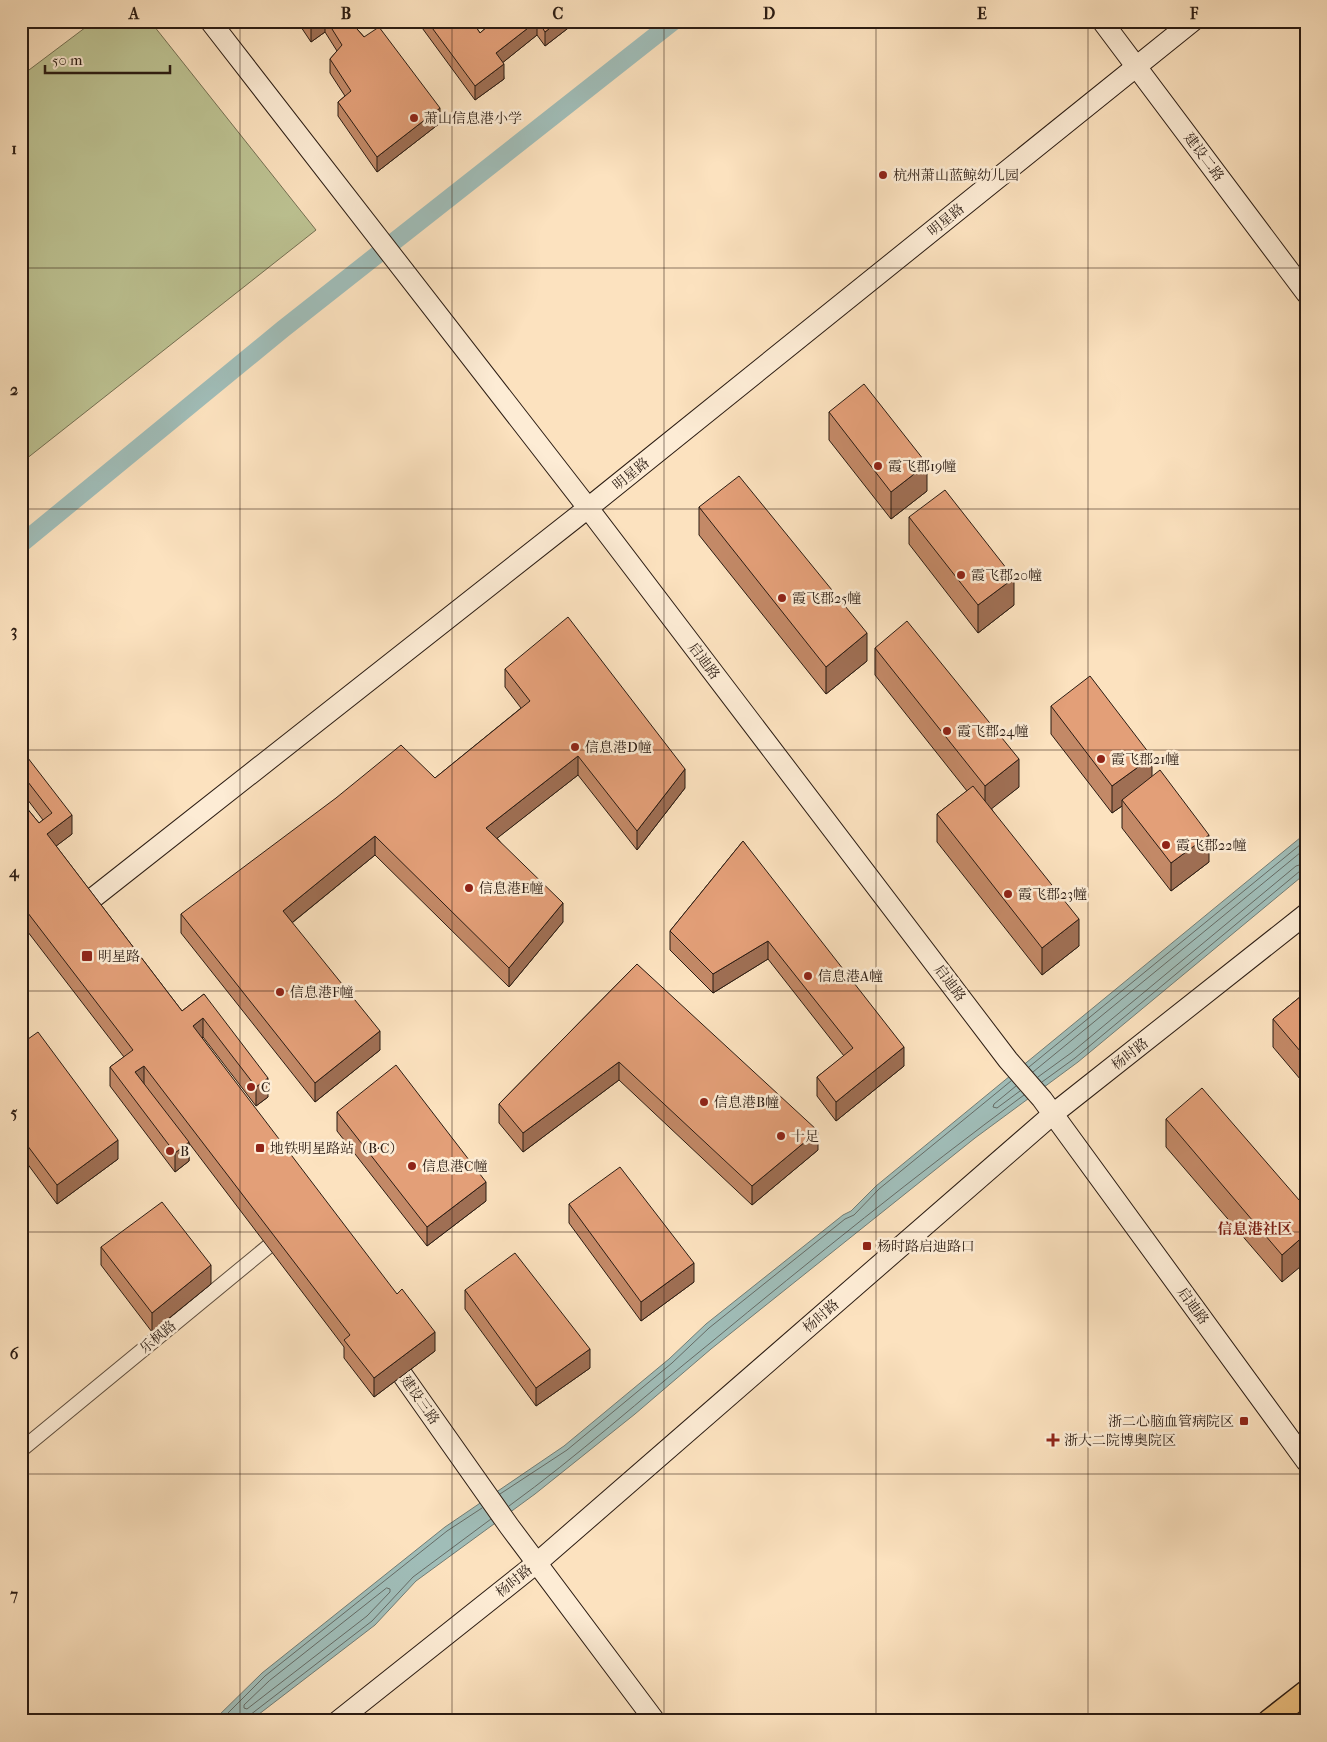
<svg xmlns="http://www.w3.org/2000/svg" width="1327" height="1742" font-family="'IM FELL French Canon','Noto Serif SC',serif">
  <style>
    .green { fill: #bdc393; stroke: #747053 }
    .water { fill: #a0bdb8; stroke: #717d76 }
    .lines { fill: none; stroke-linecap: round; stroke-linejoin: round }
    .shore { stroke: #666c66; stroke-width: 1 }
    .canal { stroke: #a0bdb8; stroke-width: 18 }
    .street-casing { stroke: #5f4e3e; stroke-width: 16 }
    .secondary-casing { stroke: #2b1c13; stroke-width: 22 }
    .primary-casing { stroke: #2b1c13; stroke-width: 25 }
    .street { stroke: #fdecd5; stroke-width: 14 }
    .secondary { stroke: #fdecd5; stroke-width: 20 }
    .primary { stroke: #eec180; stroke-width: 22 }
    .wall { fill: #c38967; stroke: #2b1c13 }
    .shaded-wall { fill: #9f6f54; stroke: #2b1c13 }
    .building { fill: #e39f78; stroke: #2b1c13 }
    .grid { fill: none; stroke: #2b1c13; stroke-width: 1; stroke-opacity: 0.55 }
    .poi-dot { fill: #8f2418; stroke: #fdecd5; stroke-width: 2 }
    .labels { text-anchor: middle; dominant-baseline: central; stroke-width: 5; stroke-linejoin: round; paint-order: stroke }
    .poi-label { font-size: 14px; fill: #2b1c13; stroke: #fdecd5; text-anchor: start }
    .street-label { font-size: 14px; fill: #2b1c13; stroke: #fdecd5 }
    .neighbourhood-label { font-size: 15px; font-weight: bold; fill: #7a1f14; stroke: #fdecd5 }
    .neatline { fill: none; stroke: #2b1c13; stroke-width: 2 }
    .grid-label { font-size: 16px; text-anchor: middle; font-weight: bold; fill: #2b1c13 }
  </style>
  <rect width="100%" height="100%" fill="#fce2bf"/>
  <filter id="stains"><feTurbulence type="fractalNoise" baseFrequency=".004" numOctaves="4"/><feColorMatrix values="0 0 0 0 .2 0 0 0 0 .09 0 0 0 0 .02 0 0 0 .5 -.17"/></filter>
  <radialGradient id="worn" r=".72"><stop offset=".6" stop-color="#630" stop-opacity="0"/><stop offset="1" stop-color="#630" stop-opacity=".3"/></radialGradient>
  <path class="green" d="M94,21H150L316,230L21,463V76Z"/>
  <path class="water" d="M1306,833V873L1078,1062L975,1138L711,1349L635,1414L535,1494L416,1581L375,1625L250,1721H213L262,1673L445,1527L564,1446L669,1359L706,1324L843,1215L851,1211L876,1186Z"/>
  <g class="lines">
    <g class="shore">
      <path d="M1029,1067L1306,840"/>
      <path d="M1033,1072L1306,848"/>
      <path d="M1038,1077L1071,1053L1296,866L1306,863"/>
      <path d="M1042,1082L1075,1058L1300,871L1306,870"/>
      <path d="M1016,1086L994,1104L993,1107L997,1108L1020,1091"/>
      <path d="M500,1494L567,1450L672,1363L709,1328L845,1219L854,1215L879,1189L1011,1081"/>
      <path d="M509,1506C578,1456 642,1398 709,1344C812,1259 916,1175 1024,1095"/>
      <path d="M387,1588L390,1589V1592L367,1616L247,1709L244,1708V1705L269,1681Z"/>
      <path d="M220,1721L265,1676L447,1531L482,1508"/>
      <path d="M248,1721L250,1715L372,1621L413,1577L491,1519"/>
    </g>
    <path class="canal" d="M21,544L283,329L674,21"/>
    <defs>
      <path id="street" d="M21,1450L281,1236"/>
      <g id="secondary">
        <path d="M210,21L588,508L1008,1060L1042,1099L1306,1461"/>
        <path d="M1102,21L1306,293"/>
        <path d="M74,913L588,508L1193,21"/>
        <path d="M387,1353L509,1526L655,1721"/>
        <path d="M338,1721L538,1562L1053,1114L1306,914"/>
      </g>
      <path id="primary" d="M1269,1721L1306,1692"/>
    </defs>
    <use href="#street" class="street-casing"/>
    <use href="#secondary" class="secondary-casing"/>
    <use href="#primary" class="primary-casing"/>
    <use href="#street" class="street"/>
    <use href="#secondary" class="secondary"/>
    <use href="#primary" class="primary"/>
  </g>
  <g class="wall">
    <path d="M297,21H350L440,123L377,172L338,116V102L345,96L330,73V59L337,51L325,32L311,42Z"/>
    <path d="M417,21H472L480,33L494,21L576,22L545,46L537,35L502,63L504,79L475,100Z"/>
    <path d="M829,412L927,491L891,519L829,440Z"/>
    <path d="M699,507L867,661L826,694L699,535Z"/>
    <path d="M909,517L1014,605L978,633L909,544Z"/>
    <path d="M875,648L1019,787L991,808L1079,946L1042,975L937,842V814L967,791L875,675Z"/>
    <path d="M505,669L685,788L637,850L578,775L497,838L563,922L509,987L375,855L292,923L380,1050L315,1102L181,933V914L435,778L521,708L505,687Z"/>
    <path d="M1051,706L1152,777L1209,862L1171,891L1122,828V806L1112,813L1051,734Z"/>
    <path d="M21,749L72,834L56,846L182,1011L204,994L268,1097L256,1106L203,1037L202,1038L435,1351L374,1397L344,1358V1347L189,1143V1161L175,1172L110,1086V1067L124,1057L21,923V801L39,823L43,820L21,791Z"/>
    <path d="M743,841L904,1066L836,1121L817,1096V1077L844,1056L768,959L713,993L670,950V931Z"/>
    <path d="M637,964L818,1150L752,1205L619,1080L523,1152L499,1123V1104Z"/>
    <path d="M1306,992V1086L1273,1047V1019Z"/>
    <path d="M21,1044L118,1159L57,1204L21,1155Z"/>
    <path d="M337,1112L486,1201L427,1246L337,1131Z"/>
    <path d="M1166,1119L1306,1208L1282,1282L1166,1147Z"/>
    <path d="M569,1204L694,1282L641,1321L569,1223Z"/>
    <path d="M101,1247L211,1284L152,1332L101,1265Z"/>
    <path d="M465,1290L590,1368L536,1406L465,1309Z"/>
  </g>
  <g class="shaded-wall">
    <path d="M320,21H325V32L311,42V28Z"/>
    <path d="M537,21V35L496,68V53Z"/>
    <path d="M559,21L576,22L545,46V32Z"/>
    <path d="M504,64V79L475,100V86Z"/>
    <path d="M440,108V123L377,172V157Z"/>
    <path d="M927,464V491L891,519V492Z"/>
    <path d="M1014,578V605L978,633V605Z"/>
    <path d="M867,633V661L826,694V667Z"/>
    <path d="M578,756V775L486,847V828Z"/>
    <path d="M1152,757V784L1122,800V806L1112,813V786Z"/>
    <path d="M1019,759V787L985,814V786Z"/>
    <path d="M685,769V788L637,850V831Z"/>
    <path d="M72,815V834L47,853V834Z"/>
    <path d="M1209,835V862L1171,891V863Z"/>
    <path d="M375,836V855L283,930V911Z"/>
    <path d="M563,903V922L509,987V968Z"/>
    <path d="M1079,919V946L1042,975V948Z"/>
    <path d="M768,941V959L713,993V974Z"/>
    <path d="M203,1018V1037L193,1045V1026Z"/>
    <path d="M380,1031V1050L315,1102V1083Z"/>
    <path d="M904,1047V1066L836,1121V1102Z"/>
    <path d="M619,1062V1080L523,1152V1133Z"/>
    <path d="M144,1066V1085L135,1072Z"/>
    <path d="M268,1078V1097L256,1106V1087Z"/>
    <path d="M818,1131V1150L752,1205V1186Z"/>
    <path d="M118,1140V1159L57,1204V1185Z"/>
    <path d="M189,1142V1161L175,1172V1153Z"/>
    <path d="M486,1182V1201L427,1246V1227Z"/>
    <path d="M1306,1234V1262L1282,1282V1255Z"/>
    <path d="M694,1263V1282L641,1321V1302Z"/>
    <path d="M211,1265V1284L152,1332V1313Z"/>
    <path d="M435,1332V1351L374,1397V1378Z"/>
    <path d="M590,1349V1368L536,1406V1388Z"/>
  </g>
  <g class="building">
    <path d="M307,21H320L311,28Z"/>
    <path d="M327,21H350L364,37L379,27L440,108L377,157L338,102L351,91L330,59L342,45Z"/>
    <path d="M427,21H472L480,33L494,21H537L496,53L504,64L475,86Z"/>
    <path d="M538,21H559L545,32Z"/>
    <path d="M864,384L927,464L891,492L829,412Z"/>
    <path d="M739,476L867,633L826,667L699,507Z"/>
    <path d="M945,490L1014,578L978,605L909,517Z"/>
    <path d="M568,617L685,769L637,831L578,756L486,828L563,903L509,968L375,836L283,911L380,1031L315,1083L181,914L336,798L401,745L435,778L530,701L505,669Z"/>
    <path d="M907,621L1019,759L985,786L875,648Z"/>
    <path d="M1090,676L1152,757L1112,786L1051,706Z"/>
    <path d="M21,749L72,815L47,834L182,1011L204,994L268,1078L256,1087L203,1018L193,1026L397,1294L402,1289L435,1332L374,1378L344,1340L350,1335L144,1066L135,1072L189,1142L175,1153L110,1067L133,1050L21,904V801L39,823L52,813L21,773Z"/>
    <path d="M1160,770L1209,835L1171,863L1122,800Z"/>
    <path d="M973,786L1079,919L1042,948L937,814Z"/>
    <path d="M743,841L904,1047L836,1102L817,1077L853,1048L768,941L713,974L670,931Z"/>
    <path d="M637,964L818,1131L752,1186L619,1062L523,1133L499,1104Z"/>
    <path d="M1306,992V1058L1273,1019Z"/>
    <path d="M38,1032L118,1140L57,1185L21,1137V1044Z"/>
    <path d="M396,1065L486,1182L427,1227L337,1112Z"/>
    <path d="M1202,1088L1306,1208V1234L1282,1255L1166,1119Z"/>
    <path d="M620,1167L694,1263L641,1302L569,1204Z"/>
    <path d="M162,1202L211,1265L152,1313L101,1247Z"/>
    <path d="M515,1253L590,1349L536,1388L465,1290Z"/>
  </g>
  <path class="grid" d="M240,21V1721M452,21V1721M664,21V1721M876,21V1721M1088,21V1721M21,268H1306M21,509H1306M21,750H1306M21,991H1306M21,1232H1306M21,1474H1306"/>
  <g class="poi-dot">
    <circle cx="414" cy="118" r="5"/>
    <circle cx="883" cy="175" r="5"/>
    <circle cx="878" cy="466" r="5"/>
    <circle cx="961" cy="575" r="5"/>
    <circle cx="782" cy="598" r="5"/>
    <circle cx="947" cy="731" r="5"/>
    <circle cx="575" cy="747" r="5"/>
    <circle cx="1101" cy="759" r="5"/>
    <circle cx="1166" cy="845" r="5"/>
    <circle cx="469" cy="888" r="5"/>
    <circle cx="1008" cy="894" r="5"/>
    <rect x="81" y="950" width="12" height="12" rx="2.5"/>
    <circle cx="808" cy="976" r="5"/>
    <circle cx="280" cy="992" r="5"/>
    <circle cx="251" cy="1087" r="5"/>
    <circle cx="704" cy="1102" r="5"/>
    <circle cx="781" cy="1136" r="5"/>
    <rect x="255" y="1143" width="10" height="10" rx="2.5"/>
    <circle cx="170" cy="1151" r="5"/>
    <circle cx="412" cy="1166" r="5"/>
    <rect x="862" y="1241" width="10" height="10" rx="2.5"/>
    <rect x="1239" y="1416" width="10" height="10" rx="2.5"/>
    <path d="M1050.5 1432.5h5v5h5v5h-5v5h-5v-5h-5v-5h5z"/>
  </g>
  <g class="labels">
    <g class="poi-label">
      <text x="424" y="118">萧山信息港小学</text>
      <text x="893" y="175">杭州萧山蓝鲸幼儿园</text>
      <text x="888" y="466">霞飞郡19幢</text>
      <text x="971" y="575">霞飞郡20幢</text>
      <text x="792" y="598">霞飞郡25幢</text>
      <text x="957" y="731">霞飞郡24幢</text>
      <text x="585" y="747">信息港D幢</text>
      <text x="1111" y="759">霞飞郡21幢</text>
      <text x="1176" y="845">霞飞郡22幢</text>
      <text x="479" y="888">信息港E幢</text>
      <text x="1018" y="894">霞飞郡23幢</text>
      <text x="98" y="956">明星路</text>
      <text x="818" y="976">信息港A幢</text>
      <text x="290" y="992">信息港F幢</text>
      <text x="261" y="1087">C</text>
      <text x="714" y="1102">信息港B幢</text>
      <text x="791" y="1136">十足</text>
      <text x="270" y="1148">地铁明星路站（B·C）</text>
      <text x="180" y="1151">B</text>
      <text x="422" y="1166">信息港C幢</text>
      <text x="877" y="1246">杨时路启迪路口</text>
      <text x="1234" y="1421" text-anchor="end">浙二心脑血管病院区</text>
      <text x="1064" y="1440">浙大二院博奥院区</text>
    </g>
    <g class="street-label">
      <text transform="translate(1204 157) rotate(53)">建设二路</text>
      <text transform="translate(946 220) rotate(-39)">明星路</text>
      <text transform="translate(631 474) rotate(-39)">明星路</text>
      <text transform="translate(704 661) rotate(53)">启迪路</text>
      <text transform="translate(950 983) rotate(53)">启迪路</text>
      <text transform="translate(1130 1054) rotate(-38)">杨时路</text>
      <text transform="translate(1193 1306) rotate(54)">启迪路</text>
      <text transform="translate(821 1316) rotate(-41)">杨时路</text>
      <text transform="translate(158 1337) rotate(-40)">乐枫路</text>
      <text transform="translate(420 1400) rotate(55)">建设三路</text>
      <text transform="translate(514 1581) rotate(-39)">杨时路</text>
    </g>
    <g class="neighbourhood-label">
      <text x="1255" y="1229">信息港社区</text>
    </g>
  </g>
  <rect width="1327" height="1742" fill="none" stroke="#fce2bf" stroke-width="55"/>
  <path d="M45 65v8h125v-8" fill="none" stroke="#2b1c13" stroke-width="2.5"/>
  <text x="52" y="65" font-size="15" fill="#2b1c13" stroke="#fdecd5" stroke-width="4" paint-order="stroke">50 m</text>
  <rect x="28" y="28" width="1272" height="1686" class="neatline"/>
  <g class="grid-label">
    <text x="134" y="19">A</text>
    <text x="346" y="19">B</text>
    <text x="558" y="19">C</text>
    <text x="769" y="19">D</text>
    <text x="982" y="19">E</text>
    <text x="1194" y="19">F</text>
    <text x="14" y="154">1</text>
    <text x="14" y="395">2</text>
    <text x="14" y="636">3</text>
    <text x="14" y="877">4</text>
    <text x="14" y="1118">5</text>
    <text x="14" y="1359">6</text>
    <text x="14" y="1600">7</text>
  </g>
  <rect width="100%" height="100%" filter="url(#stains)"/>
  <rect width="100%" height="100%" fill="url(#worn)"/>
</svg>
